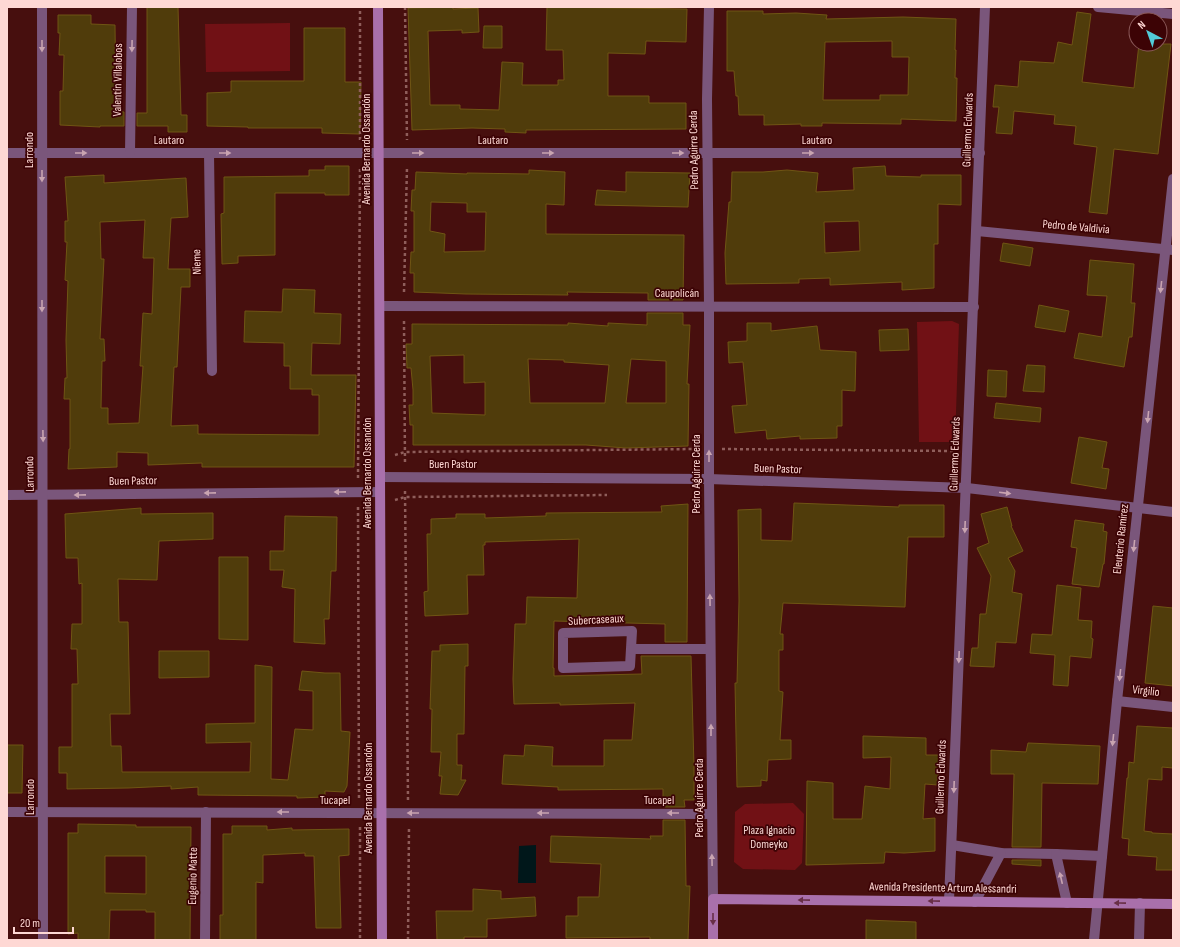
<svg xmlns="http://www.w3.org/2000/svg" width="1180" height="947" font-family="'Sofia Sans Condensed',sans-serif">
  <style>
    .green { fill: #711115 }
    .water { fill: #00171a }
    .building { fill: #503c0b; stroke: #6f5514; fill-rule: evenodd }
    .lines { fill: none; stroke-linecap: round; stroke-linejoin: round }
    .path { stroke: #8f5e5b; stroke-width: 2.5; stroke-dasharray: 3 3; stroke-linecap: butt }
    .service { stroke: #7a567b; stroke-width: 10 }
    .minor { stroke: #7a567b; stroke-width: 10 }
    .tertiary { stroke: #7a567b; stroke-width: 10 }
    .secondary { stroke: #a970ab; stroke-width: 10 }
    .oneway { fill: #c9a4b0 }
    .oneway2 { fill: #682f47 }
    .labels { text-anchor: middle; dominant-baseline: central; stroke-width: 3.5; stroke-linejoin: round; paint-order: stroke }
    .street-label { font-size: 12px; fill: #fed8d4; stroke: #3c0305 }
    .park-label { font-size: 12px; fill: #f7d6d2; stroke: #3c0305 }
  </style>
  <rect width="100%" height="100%" fill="#470f0e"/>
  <g class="green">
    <path d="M290,23V71L206,72L205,24Z"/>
    <path d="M952,321L959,324L955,442H919L917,322Z"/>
    <path d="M793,803L804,814L802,863L795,870L743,869L734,862L735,812L745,804Z"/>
  </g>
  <path class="water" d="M536,845V883H518L519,846Z"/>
  <g class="building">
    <path d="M147,7H178L181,115H187V132H168V126H137V113H147Z"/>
    <path d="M453,7V9L478,8L479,32L462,33V30L428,31L430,105H460V109L499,110L502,62L523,63L522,85H558V80H564L563,50H546L547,7L687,9L686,42L646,41L645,54L608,53V96H649V103H686V129L526,130V133L505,132V129L472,128L412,130L408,8Z"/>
    <path d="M727,11H763V14L796,13L827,15L826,19L903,17L956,19L955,50H956L955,78H957L956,121L901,119V124L822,123V126H801V124L764,125V115H739L738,96H736L734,71H727ZM892,41V57H909L908,95H880V100H823L825,42Z"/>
    <path d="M1077,12L1091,14L1082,82L1134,88L1139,44H1171L1158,154L1114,149L1107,214L1089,212L1097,147L1074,144L1076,126L1054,124L1055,115L1014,111L1012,134L996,133L999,107H993L995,85L1018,87L1020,61L1054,63L1058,42L1072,45Z"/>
    <path d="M58,15H91V24L115,25L116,111L124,112V126H100V127L60,125V91H63L64,55H59L60,33H58Z"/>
    <path d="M484,26H502V48H483Z"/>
    <path d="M304,28H345V82H361L360,134L322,133V128H248V127L207,126V93L231,92V81H304Z"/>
    <path d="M325,166H349V195H325V193H275V255L238,256V263L222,264L221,214L224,213V177L309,176V170H325Z"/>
    <path d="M885,166L886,176L921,177V175H961V205L938,204V244H934V288L902,290V282L830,285V278L799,279V283L726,284L725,253L729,202H731L732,172H763L787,170L818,173L816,192L854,190L853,168ZM859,221L860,251L825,253L824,222Z"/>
    <path d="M529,170L565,172L564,205L546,204V234L684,235L683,300H648V293L567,292L568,295L466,294L414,292V273H410L411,252H414V211H411L412,190H415L416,172L467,174V173L529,174ZM431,202L467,203V212H486L485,251L444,252L445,234L430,231Z"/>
    <path d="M626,172L690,173L688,207L595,205L597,190L626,192Z"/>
    <path d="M104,175V183L186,178L188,217L171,218L168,269H190V287H181L177,367H174L171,426L198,425V434L319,435V395H312V389H290V366H284V343L244,342L245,311L282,312L283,289L315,290L314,313L341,314L340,344L312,343L311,375H356L354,467H202V463L148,465V453L117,452V467L68,469L69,449H70V399H64L65,378H67L66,340L68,281L65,280L67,242H65V221H68L65,177ZM145,220L143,258H154L152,314L143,313L140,366H143L139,423L108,424V408H101L102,361H105L104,339H100L104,259H101L100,222Z"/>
    <path d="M1003,243L1033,248L1030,266L1000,261Z"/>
    <path d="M1090,260L1134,264L1131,303H1135L1132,337H1129L1124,367L1074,358L1079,333L1102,337L1107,296L1087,295Z"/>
    <path d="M1039,305L1069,311L1065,332L1035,327Z"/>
    <path d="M647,313H683V325H690L687,384H689L688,446L626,448L586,445H413V425H410L409,405H413V390L411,368H407L406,344H412V324L568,325V323L608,326V323L647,325ZM464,355V383L485,382V415L432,413L430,356ZM528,359L564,360V362L609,365L605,403H530ZM631,359L666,361V403H626Z"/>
    <path d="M747,323H771V331L817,326L820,350L856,352L855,391L842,390V426H837V438L800,439V436L767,439L766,430L735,433L732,406L747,405L743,362L729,363L728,342L747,341Z"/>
    <path d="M908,329L909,350L880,351L879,330Z"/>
    <path d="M1027,365L1045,366L1044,392L1023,391Z"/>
    <path d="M988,370L1007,371L1006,397L987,396Z"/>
    <path d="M996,403L1041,408L1040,422L994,418Z"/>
    <path d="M1079,437L1107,442L1102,468L1109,469L1106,489L1071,483Z"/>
    <path d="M794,503L899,507V505H944V537H908L905,607L783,603L780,634H783V650H779V691L783,692L780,740H791V759L768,760L767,781L761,780V786L737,787L735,683H737L739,601L738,510L761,509V540L792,541Z"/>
    <path d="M688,504L687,642H665V624L554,621L553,668H554V676L642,674L641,656H691L694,767V800H684L685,807H663V789L558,790V787L502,784L504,755L524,756L525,745L553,747L552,766H604V740H632L635,703L560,705V703L514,704L513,679L515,624H526L527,597L577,598L579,539L485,542V545H483L484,575H467L468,614L425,616L424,592L428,591L427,534H431V519L456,518V514H485V518L546,516V513L662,512L661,506Z"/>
    <path d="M1007,507L1012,526H1011L1023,551L1008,558L1015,571L1012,592L1022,594L1016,643L996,642L994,667L970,666L972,648H978L980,614H986L991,576L977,548L989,543L981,514Z"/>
    <path d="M141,508V514L213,513V539L159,541L157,580L118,579L119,622H128L130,714H110L111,746H121L122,772H250L251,742L206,743V724L255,723V665L272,667L271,779L288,780L295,729L313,730V691L299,690L302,671L325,673H340L341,731L350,732L347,786L344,792L325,791V797L297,798V796L198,795V787L171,789V786L128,788L67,789V773H59V747H72V684H78L77,649H71L72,624H82V583L79,584L78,558H66L65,514Z"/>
    <path d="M285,516L337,517L336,571H331L329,619H324L325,644L294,642L295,589L282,587L284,570H270V551H284Z"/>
    <path d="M1075,520L1104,524L1103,531L1107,532L1104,564H1103L1099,587L1072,584L1077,548L1071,547Z"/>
    <path d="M219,557H248V640L219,639Z"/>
    <path d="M1057,585L1081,588L1078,620L1092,621L1091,638L1093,639L1091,658L1070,656L1068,686L1053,685L1055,655L1030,653L1032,634L1052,635Z"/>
    <path d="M1153,606L1173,608V686L1145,683Z"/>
    <path d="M468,644V666H465L464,734H457V765H462L461,780H466L458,795L440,794L442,776H439L441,752H431L432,709H430L432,651H440V645Z"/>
    <path d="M159,651H209V677L159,678Z"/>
    <path d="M1137,726L1173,728V768L1162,767V780L1148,779L1144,831L1152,832V833L1173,834V870H1156L1157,857L1128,855L1129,839L1122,838L1127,778H1128L1129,762L1134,763Z"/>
    <path d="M863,736L926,738V755H939L938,785L925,784L923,819L935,818V851L904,853L885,852L884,863L806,865L807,781L833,783V819H862L865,786L890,789L891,757L863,758Z"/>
    <path d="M1028,743L1100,746L1098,784L1042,783L1041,847H1012L1014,774H991V750L1026,752Z"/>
    <path d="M7,745H23L22,793H7Z"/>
    <path d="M663,820H685L686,886H690L688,940H650V937L566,938V916H578V897H599L601,864L550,862L551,836L651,839L650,836H663Z"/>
    <path d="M78,824L136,825V827H191L190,940H155V912H146V910H110L109,940H78V933L68,934V833H78ZM105,856H146V894L105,893Z"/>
    <path d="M232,826H267V830L292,828V830L349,829V855L339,856L341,928H316L314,856H305V853L263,855V883L256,882V940H220V915H223V834H232Z"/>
    <path d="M1012,860H1041V866L1012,864Z"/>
    <path d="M473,889L501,891V899L535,897L536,916L487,919V937H464V940H437L436,911H473Z"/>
    <path d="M866,920L916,922V940H866Z"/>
  </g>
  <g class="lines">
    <g class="path">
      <path d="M405,7L407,140"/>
      <path d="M360,140V7"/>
      <path d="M404,292L407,167"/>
      <path d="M404,321L405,464"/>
      <path d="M722,449L953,451"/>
      <path d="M395,455L405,452L695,449"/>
      <path d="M358,478L360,167"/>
      <path d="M405,491L408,800"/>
      <path d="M395,500L405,497L607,495"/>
      <path d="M358,507L359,800"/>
      <path d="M360,827V940"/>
      <path d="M408,940L409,827"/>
    </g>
    <g class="service">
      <path d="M952,845L1001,853L1056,854L1102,856"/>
      <path d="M1056,854L1067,903"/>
      <path d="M975,902L1001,853"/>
      <path d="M1139,940L1140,903"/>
    </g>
    <g class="minor">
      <path d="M1098,7L1173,14"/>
      <path d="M7,153H980"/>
      <path d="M130,153L132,7"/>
      <path d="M209,153L212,371"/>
      <path d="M977,231L1173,250"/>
      <path d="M380,306L974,307"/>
      <path d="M380,477L709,479L967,488L1173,512"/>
      <path d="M7,495L379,492"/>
      <path d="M632,631L630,666L563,668V633Z"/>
      <path d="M632,649H710"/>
      <path d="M1117,701L1173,707"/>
      <path d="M7,812L712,814"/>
      <path d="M949,901L985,7"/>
      <path d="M205,940L206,812"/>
    </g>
    <g class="tertiary">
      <path d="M42,7L43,940"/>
      <path d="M709,7L707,99L709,306V479L713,899"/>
      <path d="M1094,940L1117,701L1173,179"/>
    </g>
    <g class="secondary">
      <path d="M378,7L382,940"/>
      <path d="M713,940V899L1173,904"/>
    </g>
  </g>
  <defs><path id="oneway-solid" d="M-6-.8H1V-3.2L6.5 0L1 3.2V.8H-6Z"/></defs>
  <g class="oneway">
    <use href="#oneway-solid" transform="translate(42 46) rotate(90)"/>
    <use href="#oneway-solid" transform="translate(132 46) rotate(91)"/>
    <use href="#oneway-solid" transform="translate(81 153)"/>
    <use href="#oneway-solid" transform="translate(225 153)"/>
    <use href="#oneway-solid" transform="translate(418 153)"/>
    <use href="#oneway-solid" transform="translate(548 153)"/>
    <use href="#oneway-solid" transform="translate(678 153)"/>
    <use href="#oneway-solid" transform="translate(808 153)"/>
    <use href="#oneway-solid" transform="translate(42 176) rotate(90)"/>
    <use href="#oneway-solid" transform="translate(1161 287) rotate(96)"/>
    <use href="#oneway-solid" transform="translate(42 306) rotate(90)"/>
    <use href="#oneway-solid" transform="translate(1148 417) rotate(96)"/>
    <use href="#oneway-solid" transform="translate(43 436) rotate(89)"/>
    <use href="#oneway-solid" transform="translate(709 456) rotate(-90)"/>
    <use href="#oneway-solid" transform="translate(340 492) rotate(179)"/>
    <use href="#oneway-solid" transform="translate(210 493) rotate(179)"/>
    <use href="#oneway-solid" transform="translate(1005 493) rotate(7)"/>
    <use href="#oneway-solid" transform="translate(80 495) rotate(179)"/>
    <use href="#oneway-solid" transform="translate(965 527) rotate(92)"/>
    <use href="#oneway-solid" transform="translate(1134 546) rotate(96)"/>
    <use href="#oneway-solid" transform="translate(710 600) rotate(-91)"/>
    <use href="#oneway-solid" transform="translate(959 657) rotate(92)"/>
    <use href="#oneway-solid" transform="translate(1120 675) rotate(96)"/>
    <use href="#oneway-solid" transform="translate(711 730) rotate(-90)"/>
    <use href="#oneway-solid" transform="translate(1113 740) rotate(96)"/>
    <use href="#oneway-solid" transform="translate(954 787) rotate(92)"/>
    <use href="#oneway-solid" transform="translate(283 812) rotate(-180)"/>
    <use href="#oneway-solid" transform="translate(413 813) rotate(-180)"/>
    <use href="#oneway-solid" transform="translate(543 813) rotate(-180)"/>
    <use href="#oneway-solid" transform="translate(673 813) rotate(-180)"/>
    <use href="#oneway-solid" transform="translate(712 860) rotate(-91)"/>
    <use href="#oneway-solid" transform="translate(1061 878) rotate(-103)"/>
  </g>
  <g class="oneway2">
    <use href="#oneway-solid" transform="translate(804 900) rotate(-179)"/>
    <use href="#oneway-solid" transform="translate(934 901) rotate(-179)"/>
    <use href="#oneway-solid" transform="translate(1120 903) rotate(-179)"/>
    <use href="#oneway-solid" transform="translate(713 919) rotate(90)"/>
  </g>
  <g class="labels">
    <g class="street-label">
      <text transform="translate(118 80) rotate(-89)">Valentín Villalobos</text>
      <text transform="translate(968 130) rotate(-88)">Guillermo Edwards</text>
      <text x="169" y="140">Lautaro</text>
      <text x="493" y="140">Lautaro</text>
      <text x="817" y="140">Lautaro</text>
      <text transform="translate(366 149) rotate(-90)">Avenida Bernardo Ossandón</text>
      <text transform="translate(29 150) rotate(-90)">Larrondo</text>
      <text transform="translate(694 150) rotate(-91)">Pedro Aguirre Cerda</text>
      <text transform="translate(1076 227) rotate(5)">Pedro de Valdivia</text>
      <text transform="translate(197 262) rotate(-91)">Nieme</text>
      <text x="677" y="293">Caupolicán</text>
      <text transform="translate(955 454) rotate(-88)">Guillermo Edwards</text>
      <text x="453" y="464">Buen Pastor</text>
      <text transform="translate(778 469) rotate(2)">Buen Pastor</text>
      <text transform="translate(367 473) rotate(-90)">Avenida Bernardo Ossandón</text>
      <text transform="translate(30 474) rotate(-91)">Larrondo</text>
      <text transform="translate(696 474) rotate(-90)">Pedro Aguirre Cerda</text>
      <text transform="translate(133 481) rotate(-1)">Buen Pastor</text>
      <text transform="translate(1121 539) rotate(-84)">Eleuterio Ramírez</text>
      <text transform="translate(596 620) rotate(-3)">Subercaseaux</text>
      <text transform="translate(1146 691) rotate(6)">Virgilio</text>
      <text transform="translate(941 777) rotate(-88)">Guillermo Edwards</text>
      <text transform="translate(30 797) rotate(-90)">Larrondo</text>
      <text transform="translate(368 798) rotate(-90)">Avenida Bernardo Ossandón</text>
      <text transform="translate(699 798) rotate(-90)">Pedro Aguirre Cerda</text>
      <text x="335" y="800">Tucapel</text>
      <text x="659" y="800">Tucapel</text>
      <text transform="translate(193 876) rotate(-89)">Eugenio Matte</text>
      <text transform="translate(943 888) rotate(1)">Avenida Presidente Arturo Alessandri</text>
    </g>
    <g class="park-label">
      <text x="769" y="830">Plaza Ignacio<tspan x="769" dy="14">Domeyko</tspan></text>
    </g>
  </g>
  <rect width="1180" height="947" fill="none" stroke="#fed8d4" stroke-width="16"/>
  <g transform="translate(1148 32) rotate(319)"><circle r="19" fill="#3c0305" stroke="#8a5858"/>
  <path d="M0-3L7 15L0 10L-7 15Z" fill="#52cbd8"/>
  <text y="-6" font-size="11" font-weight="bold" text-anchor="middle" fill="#fed8d4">N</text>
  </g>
  <path d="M14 927v6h59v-6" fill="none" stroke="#fed8d4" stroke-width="2"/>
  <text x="20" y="927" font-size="12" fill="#fed8d4" stroke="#3c0305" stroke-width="3" paint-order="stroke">20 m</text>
</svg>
